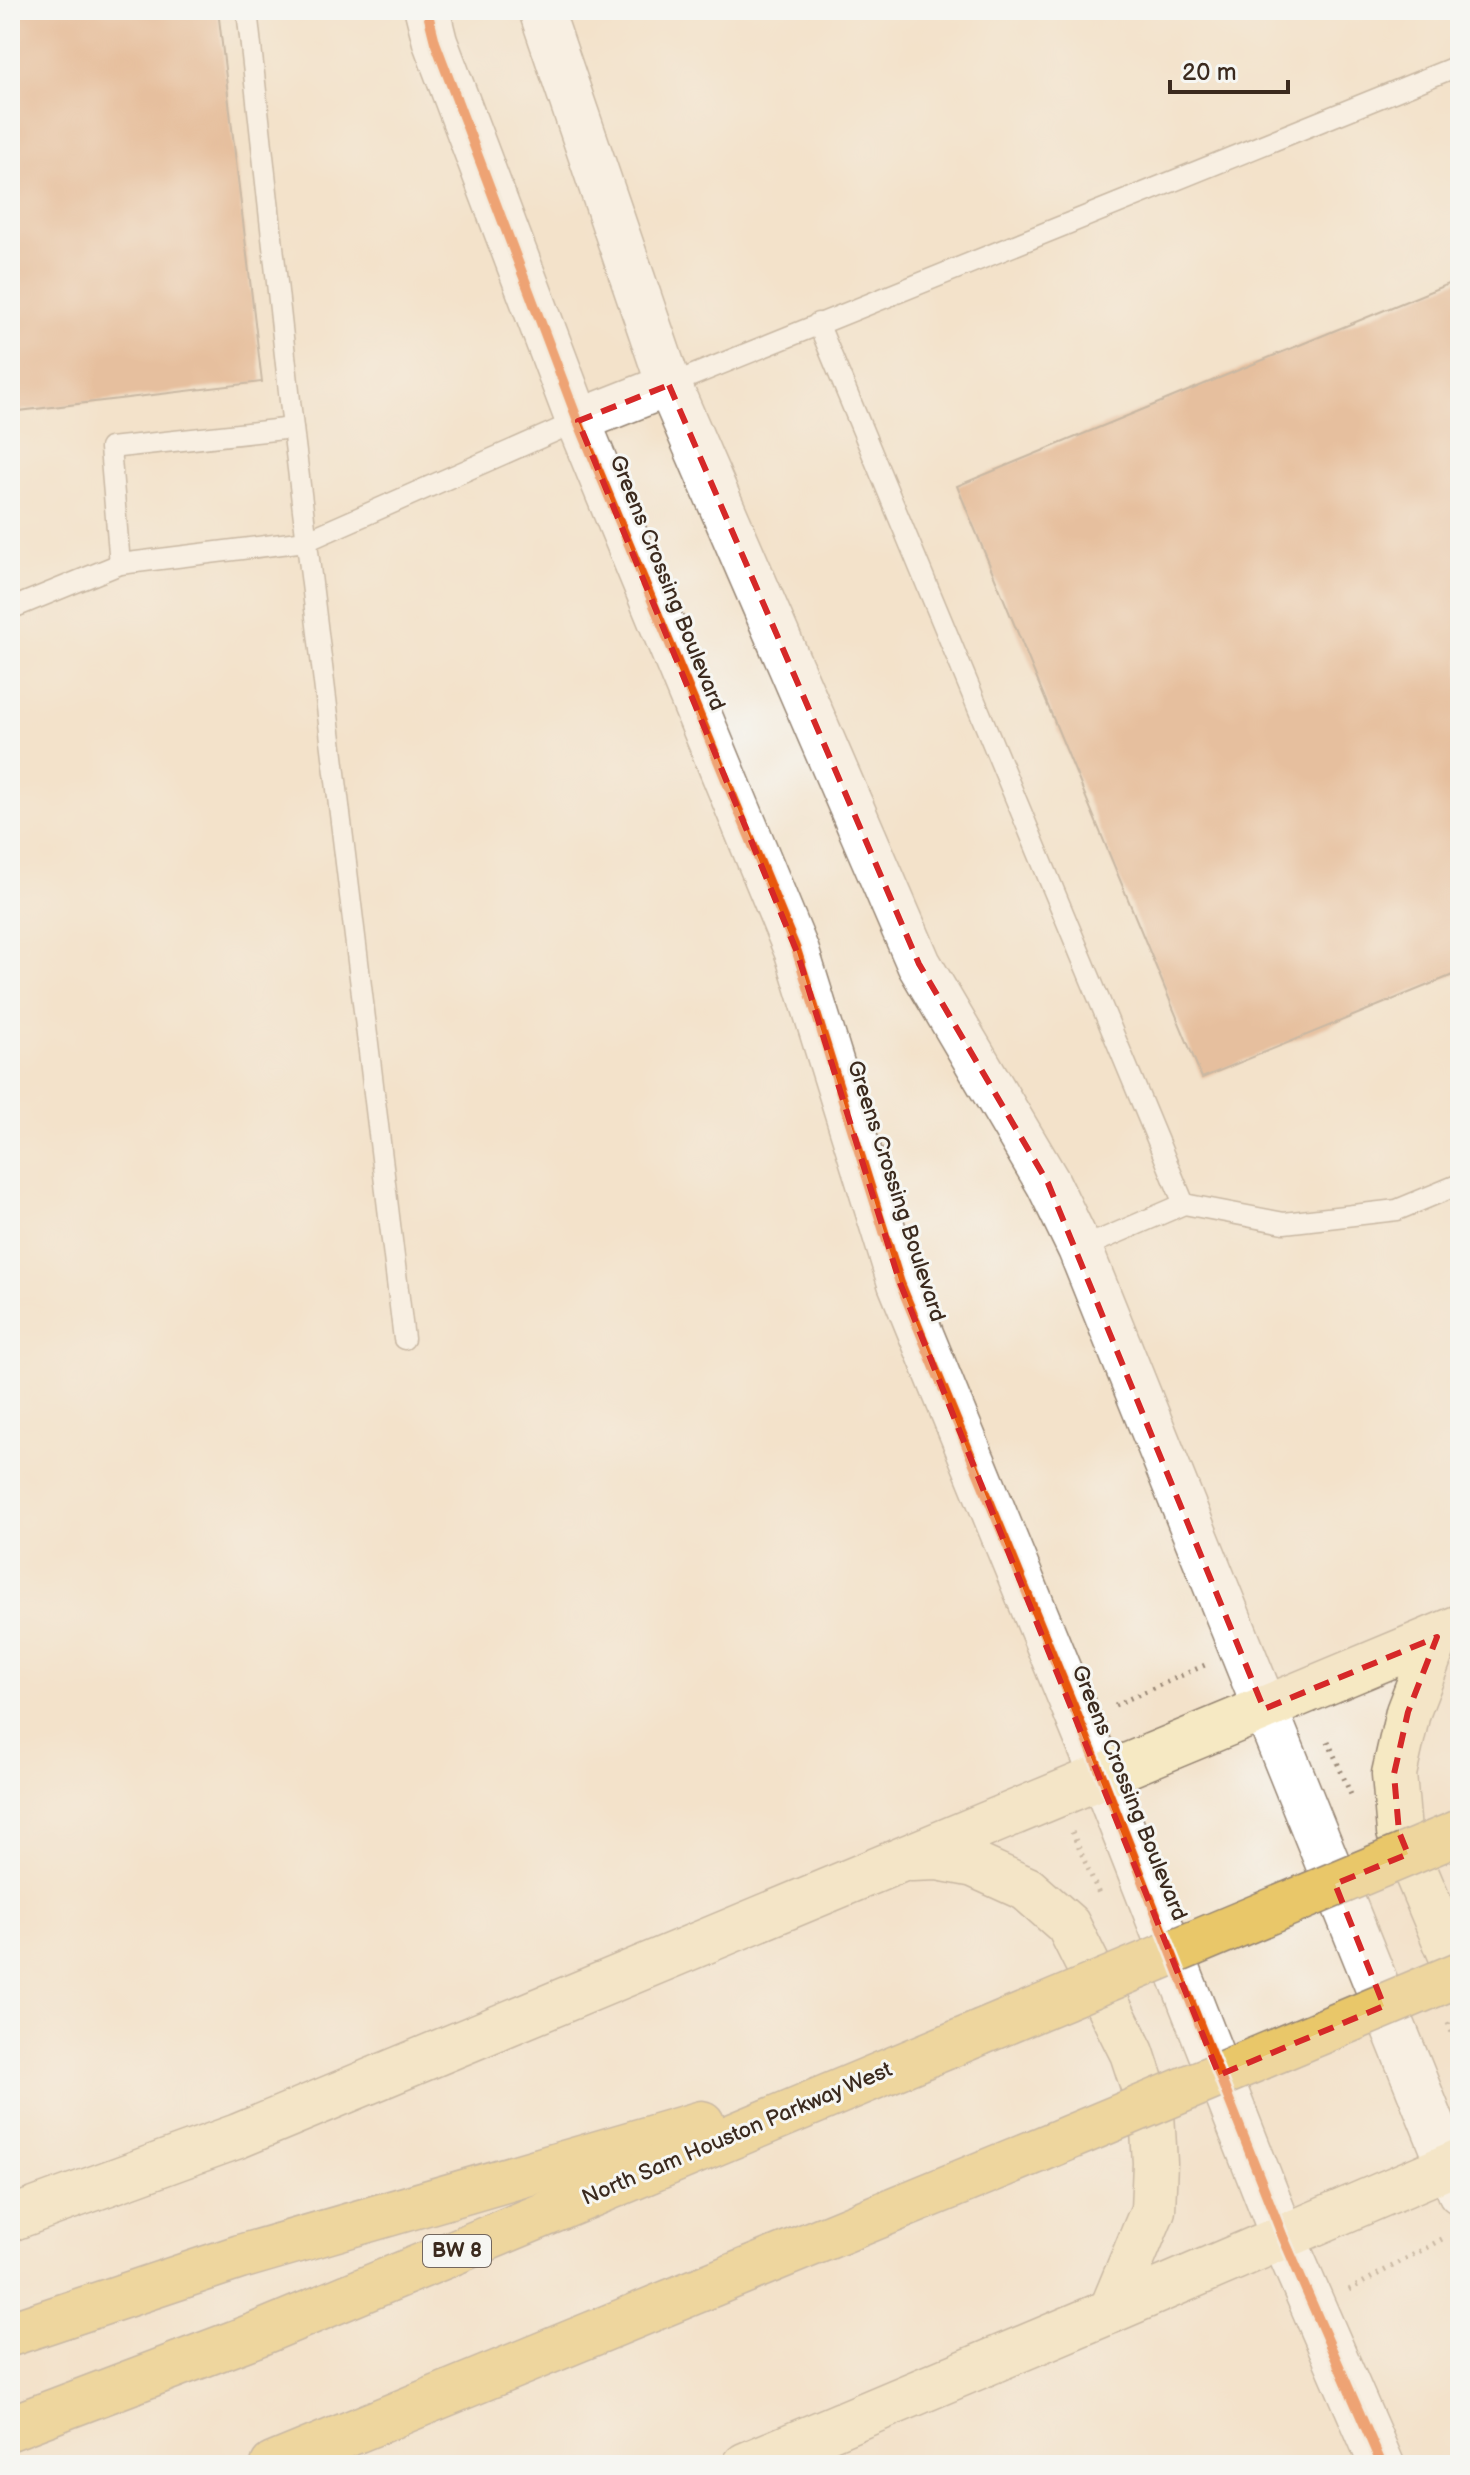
<svg xmlns="http://www.w3.org/2000/svg" width="1470" height="2475" font-family="'Balsamiq Sans',sans-serif">
  <style>
    .building { fill: #d89567 }
    .lines { fill: none; stroke-linecap: round; stroke-linejoin: round }
    .service-casing { stroke: #978674; stroke-width: 23 }
    .minor-casing { stroke: #978674; stroke-width: 45 }
    .tertiary-casing { stroke: #978674; stroke-width: 47 }
    .secondary-casing { stroke: #978674; stroke-width: 47 }
    .motorway-casing { stroke: #978674; stroke-width: 47 }
    .path { stroke: #978674; stroke-width: 5; stroke-dasharray: 2 6; stroke-linecap: butt }
    .service { stroke: #fff; stroke-width: 20 }
    .minor { stroke: #fff; stroke-width: 42 }
    .tertiary { stroke: #fff; stroke-width: 44 }
    .secondary { stroke: #f6e9c3; stroke-width: 44 }
    .motorway { stroke: #e9c769; stroke-width: 44 }
    .motorway-bridge-casing { stroke: #978674; stroke-width: 47; stroke-linecap: butt }
    .motorway-bridge { stroke: #e9c769; stroke-width: 44 }
    .cycleway-casing { stroke: #f6f6f2; stroke-width: 15 }
    .cycleway { stroke: #e8590c; stroke-width: 10 }
    .marked { fill: none; stroke: #d62828; stroke-width: 6; stroke-dasharray: 16 10; stroke-linejoin: round }
    .labels { text-anchor: middle; dominant-baseline: central; stroke-width: 6; stroke-linejoin: round; paint-order: stroke }
    .shield { fill: #f6f6f2; stroke: #73675e; stroke-width: 2 }
    .shield-label { font-size: 20px; font-weight: bold; fill: #3b2a1e }
    .street-label { font-size: 22px; fill: #3b2a1e; stroke: #f6f6f2 }
  </style>
  <rect width="100%" height="100%" fill="#f6f6f2"/>
  <filter id="ink" filterUnits="userSpaceOnUse"><feTurbulence type="fractalNoise" baseFrequency=".0125" numOctaves="2"/><feDisplacementMap in="SourceGraphic" scale="16" xChannelSelector="R" yChannelSelector="G"/><feConvolveMatrix kernelMatrix="1 2 1 2 8 2 1 2 1" color-interpolation-filters="sRGB"/></filter>
  <filter id="wash" filterUnits="userSpaceOnUse"><feTurbulence type="fractalNoise" baseFrequency=".006" numOctaves="4" result="noise"/><feDisplacementMap in="SourceGraphic" scale="32" xChannelSelector="R" yChannelSelector="G"/><feGaussianBlur stdDeviation="1.8" result="paint"/><feColorMatrix in="noise" values="0 0 0 0 0 0 0 0 0 0 0 0 0 0 0 0 0 1.4 0 .05"/><feComposite in="paint" operator="in"/></filter>
  <g filter="url(#wash)">
    <rect width="100%" height="100%" fill="#f3e2ca"/>
    <g id="blocks">
      <g class="building">
        <path d="M10,10H218L262,382L10,412Z"/>
        <path d="M1460,279V972L1202,1078L957,486Z"/>
      </g>
    </g>
  </g>
  <g filter="url(#ink)">
    <use href="#blocks" fill-opacity="0" stroke="#978674" stroke-width="2"/>
    <g class="lines">
      <defs>
        <g id="service">
          <path d="M247,10L293,428L404,1339"/>
          <path d="M818,323L1184,1204"/>
          <path d="M669,385L1460,65"/>
          <path d="M120,564L110,448L293,428"/>
          <path d="M10,609L120,564L306,541L578,421"/>
          <path d="M1080,1249L1184,1204L1284,1223L1397,1210L1460,1184"/>
        </g>
        <path id="minor" d="M578,421L669,385"/>
        <g id="tertiary">
          <path d="M427,10L435,42L578,421L797,952L900,1283L1102,1776L1283,2237L1382,2465"/>
          <path d="M541,10L669,385L919,964L1048,1183L1080,1249L1460,2192"/>
        </g>
        <g id="secondary">
          <path d="M1437,1637L1408,1712L1394,1774L1399,1832L1460,1977"/>
          <path d="M911,1859L937,1858L974,1865L1027,1889L1068,1925L1132,2053L1152,2114L1155,2163L1153,2210L1111,2311"/>
          <path d="M10,2219L238,2136L1460,1627"/>
          <path d="M745,2465L1111,2311L1460,2161"/>
        </g>
        <g id="motorway">
          <path d="M10,2334L240,2257L702,2123"/>
          <path d="M10,2428L258,2334L980,2033"/>
          <path d="M273,2465L1037,2151"/>
        </g>
      </defs>
      <use href="#service" class="service-casing"/>
      <use href="#minor" class="minor-casing"/>
      <use href="#tertiary" class="tertiary-casing"/>
      <use href="#secondary" class="secondary-casing"/>
      <use href="#motorway" class="motorway-casing"/>
      <g class="path">
        <path d="M1115,1705L1205,1665"/>
        <path d="M1328,1741L1352,1797"/>
        <path d="M1072,1832L1100,1896"/>
        <path d="M1448,2023L1460,2052"/>
        <path d="M1349,2290L1442,2239"/>
      </g>
      <use href="#service" class="service"/>
      <use href="#minor" class="minor"/>
      <use href="#tertiary" class="tertiary"/>
      <use href="#secondary" class="secondary"/>
      <use href="#motorway" class="motorway"/>
      <defs>
        <g id="motorway-bridge">
          <path d="M980,2033L1460,1832"/>
          <path d="M1037,2151L1460,1974"/>
        </g>
      </defs>
      <use href="#motorway-bridge" class="motorway-bridge-casing"/>
      <use href="#motorway-bridge" class="motorway-bridge"/>
      <defs>
        <path id="cycleway" d="M427,10L435,42L578,421L797,952L900,1283L1102,1776L1283,2237L1382,2465"/>
      </defs>
      <use href="#cycleway" class="cycleway-casing"/>
      <use href="#cycleway" class="cycleway"/>
    </g>
  </g>
  <path d="M0 0H1470V2475H0ZM669,385L919,964L1048,1183L1264,1709L1437,1637L1408,1712L1394,1774L1399,1832L1408,1854L1335,1884L1384,2006L1219,2075L900,1283L797,952L578,421Z" fill="#f3e2ca" fill-opacity=".55" fill-rule="evenodd"/>
  <path class="marked" d="M669,385L919,964L1048,1183L1264,1709L1437,1637L1408,1712L1394,1774L1399,1832L1408,1854L1335,1884L1384,2006L1219,2075L900,1283L797,952L578,421Z"/>
  <g class="labels">
    <rect class="shield" x="423" y="2235" width="68" height="32" rx="6"/>
    <g class="shield-label">
      <text x="457" y="2251">BW 8</text>
    </g>
    <g class="street-label">
      <text transform="translate(667 583) rotate(68)">Greens Crossing Boulevard</text>
      <text transform="translate(896 1191) rotate(72)">Greens Crossing Boulevard</text>
      <text transform="translate(1129 1793) rotate(68)">Greens Crossing Boulevard</text>
      <text transform="translate(737 2134) rotate(-23)">North Sam Houston Parkway West</text>
    </g>
  </g>
  <rect width="1470" height="2475" fill="none" stroke="#f6f6f2" stroke-width="40"/>
  <path d="M1170 80v12h118v-12" fill="none" stroke="#3b2a1e" stroke-width="4"/>
  <text x="1182" y="80" font-size="24" fill="#3b2a1e" stroke="#f6f6f2" stroke-width="6" paint-order="stroke">20 m</text>
</svg>
